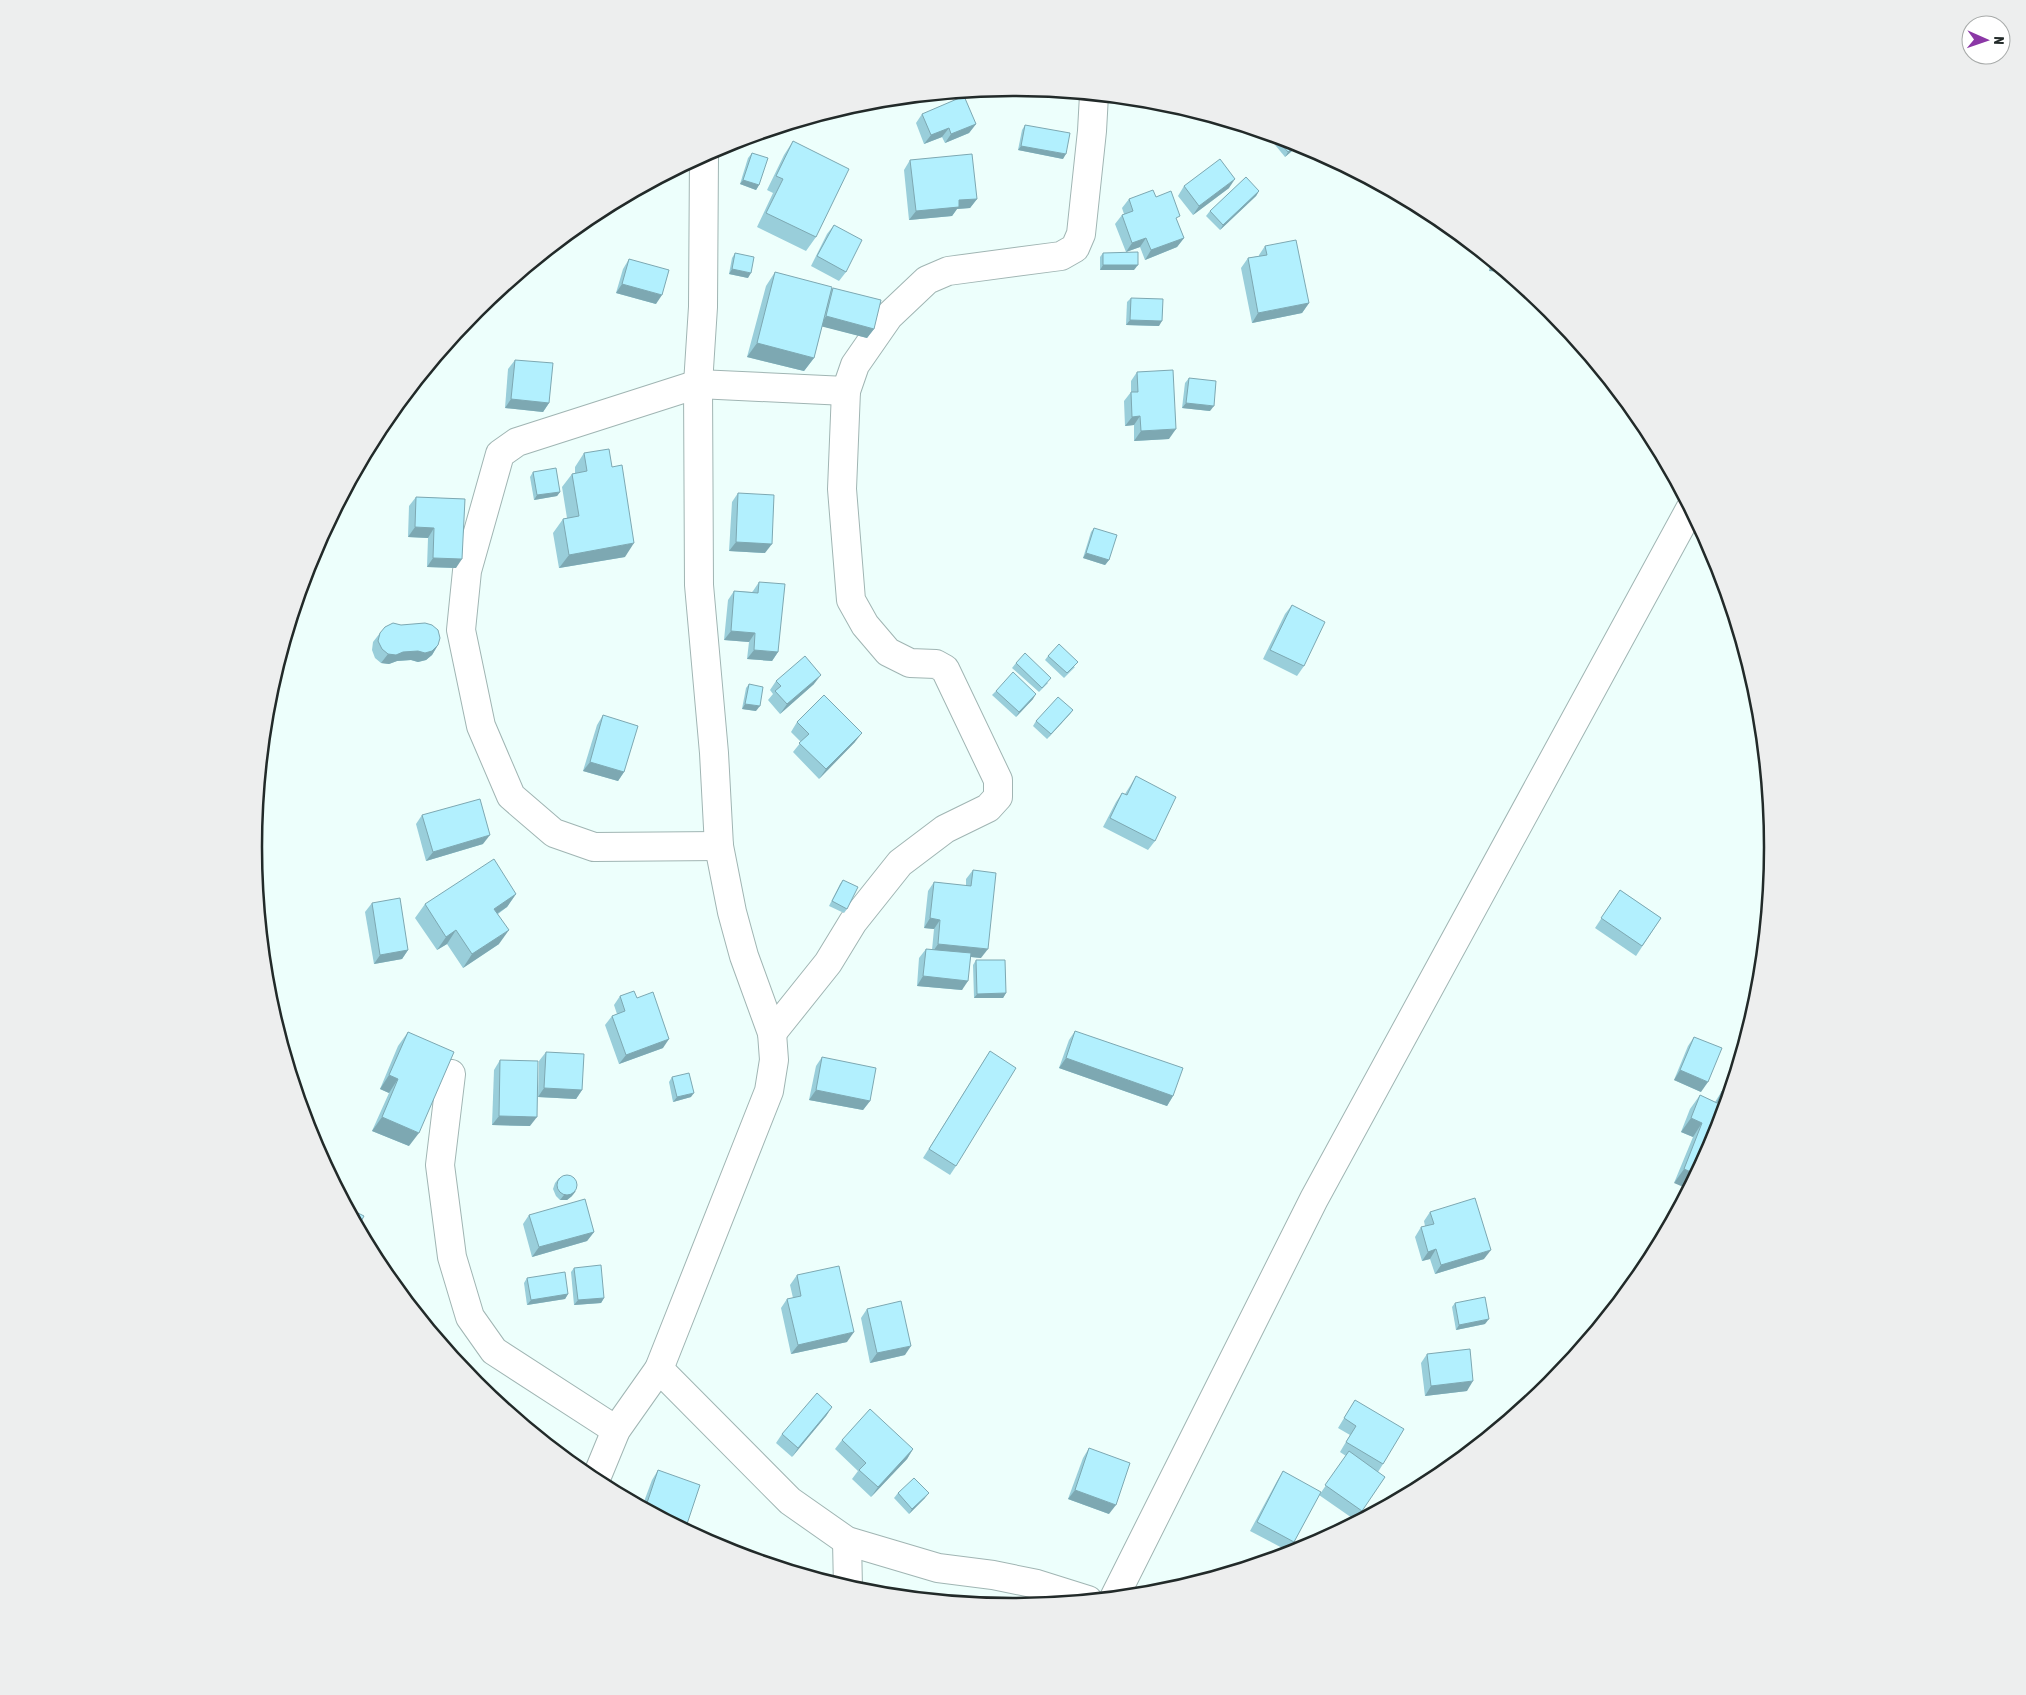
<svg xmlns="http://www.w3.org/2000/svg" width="2026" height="1695" font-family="'Asap Condensed',sans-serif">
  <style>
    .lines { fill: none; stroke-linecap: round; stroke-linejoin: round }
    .minor-casing { stroke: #a0b5b3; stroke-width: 30 }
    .minor { stroke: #fff; stroke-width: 28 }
    .wall { fill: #99ceda }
    .shaded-wall { fill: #7da8b2 }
    .building { fill: #b2f0fe; stroke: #7da8b2 }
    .rim { fill: none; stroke: #222a29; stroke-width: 2.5 }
  </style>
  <rect width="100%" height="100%" fill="#edfffc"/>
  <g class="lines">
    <defs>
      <g id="minor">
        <path d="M719,846L594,847L554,833L511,796L481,726L461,630L467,571L500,454L517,442L698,384L846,391"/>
        <path d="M772,1033L828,963L853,922L900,863L945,829L988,808L998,797V780L945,669L936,664L910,663L888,652L865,625L851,600L842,489L846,391L855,365L889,316L927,280L948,271L1061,256L1075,248L1081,234L1092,131L1094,95"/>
        <path d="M451,1074L440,1165L452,1257L470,1317L494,1351L616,1430"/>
        <path d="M659,1369L790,1501L847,1541L938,1568L993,1575L1037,1584L1088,1600"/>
        <path d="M595,1481L616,1430L659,1369L769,1091L774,1060L772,1033L744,956L732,912L719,846L714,753L699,585L698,384L703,307L704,155"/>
        <path d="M847,1541L848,1588"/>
        <path d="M1114,1598L1314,1199L1690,509"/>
      </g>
    </defs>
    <use href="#minor" class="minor-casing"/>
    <use href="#minor" class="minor"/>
  </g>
  <g class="wall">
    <path d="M922,114L976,124L969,133L945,143L942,137L924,144L916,123Z"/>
    <path d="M1025,125L1063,159L1018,150L1022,130Z"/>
    <path d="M1266,134L1300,144L1285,157Z"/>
    <path d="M793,141L816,237L806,251L757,227L773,193L767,190L784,155Z"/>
    <path d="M752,153L759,185L756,190L740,184L748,158Z"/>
    <path d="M910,160L977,199L970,208L957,209L952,216L909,220L904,170Z"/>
    <path d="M1184,186L1229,188L1193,215L1178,196Z"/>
    <path d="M1259,191L1256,196L1220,230L1206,216L1210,211Z"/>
    <path d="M1156,197L1177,221L1184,238L1177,247L1145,260L1140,247L1126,252L1115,224L1122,215L1124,214L1122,208L1129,199Z"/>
    <path d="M834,225L846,272L839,281L811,266L827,234Z"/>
    <path d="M1265,246L1309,303L1302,313L1252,323L1241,268L1248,258L1259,256V255Z"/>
    <path d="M735,253L748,278L729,274L732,258Z"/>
    <path d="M1103,253L1134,270H1100V257Z"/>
    <path d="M629,259L656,304L616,293L623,269Z"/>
    <path d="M1490,260L1504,272L1489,271Z"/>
    <path d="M775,272L831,290L833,288L874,329L867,338L822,326L814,358L804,371L747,357L766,286Z"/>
    <path d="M1131,298L1159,326L1126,325L1127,302Z"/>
    <path d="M515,360L549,403L543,412L505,408L508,369Z"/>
    <path d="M1137,372L1169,439L1134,441V425L1125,426L1124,401L1131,392V381Z"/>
    <path d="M1189,378L1210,411L1182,408L1185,383Z"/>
    <path d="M584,453L625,557L559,568L553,533L563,519L567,518L562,487L572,474L575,473V467Z"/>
    <path d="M533,472L560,492L557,496L534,500L530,477Z"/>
    <path d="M738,493L765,553L729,551L732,502Z"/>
    <path d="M416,497L465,499L456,568L427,567L428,538L408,537L409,506Z"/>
    <path d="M1094,528L1109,560L1105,565L1083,558L1091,532Z"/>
    <path d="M759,582L778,652L772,661L747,659L749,642L724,640L728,600L734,591L752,592L753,591Z"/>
    <path d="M1292,605L1304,666L1297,676L1263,659L1285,614Z"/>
    <path d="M380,633L438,645L432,655L426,660L418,662L411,660L397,661L389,664L381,663L375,658L372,650L373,642Z"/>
    <path d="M1048,656L1075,667L1064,678L1045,660Z"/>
    <path d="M1016,663L1048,683L1039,692L1012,668Z"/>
    <path d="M776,681L814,684L780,714L768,700L773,694L770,690Z"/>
    <path d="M749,684L756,711L742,709L746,688Z"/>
    <path d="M996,691L1033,699L1016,717L992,695Z"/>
    <path d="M1073,710L1069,715L1047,739L1033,726L1036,721Z"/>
    <path d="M603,715L624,772L618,781L583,771L597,725Z"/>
    <path d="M797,722L855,742L819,779L793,752L801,742L791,732Z"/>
    <path d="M1136,776L1155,841L1148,850L1103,827L1116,802L1122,793L1125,794L1130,786Z"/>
    <path d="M422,815L483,844L426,861L416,824Z"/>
    <path d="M973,870L981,958L971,957L962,990L917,986L919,958L926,949L932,950L934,929L924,928L928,891L934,882L966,886V879Z"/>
    <path d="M843,880L847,909L844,913L829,906L840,884Z"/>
    <path d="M1620,890L1661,918L1636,956L1595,928Z"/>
    <path d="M516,894L507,907L498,914L499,944L463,968L447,944L437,950L415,918L425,904Z"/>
    <path d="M372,903L408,950L402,959L374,964L365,912Z"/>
    <path d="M976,960L1006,993L1003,998H974L973,965Z"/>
    <path d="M620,996L637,998L663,1048L619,1064L605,1025L612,1016L617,1014L614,1005Z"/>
    <path d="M1075,1031L1173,1096L1167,1106L1059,1068L1069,1040Z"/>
    <path d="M408,1032L409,1146L372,1131L389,1093L380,1089L398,1046Z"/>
    <path d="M1694,1037L1701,1092L1674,1080L1688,1046Z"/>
    <path d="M990,1051L956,1166L950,1175L923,1158Z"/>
    <path d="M546,1052L582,1090L576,1099L538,1097L539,1061Z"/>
    <path d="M822,1057L870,1101L863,1110L809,1100L816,1066Z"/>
    <path d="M500,1060L530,1126L492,1125L494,1070Z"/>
    <path d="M672,1077L691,1097L673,1102L669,1082Z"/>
    <path d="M1722,1091L1715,1139L1674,1183L1693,1137L1681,1132L1690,1109L1700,1095L1715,1102Z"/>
    <path d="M559,1178L572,1196L567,1200H560L556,1196L553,1189L555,1183Z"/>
    <path d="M1430,1212L1484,1259L1435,1274L1430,1259L1422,1261L1415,1237L1421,1227L1425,1226L1424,1221Z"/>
    <path d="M529,1215L594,1232L587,1241L532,1257L523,1224Z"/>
    <path d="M574,1268L604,1298L601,1303L574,1305L571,1272Z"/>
    <path d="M797,1275L847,1342L791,1354L781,1308L787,1299L793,1298L790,1285Z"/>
    <path d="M527,1278L568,1294L565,1299L527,1305L524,1283Z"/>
    <path d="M1455,1303L1485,1324L1456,1330L1452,1307Z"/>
    <path d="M867,1309L905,1355L870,1363L861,1318Z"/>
    <path d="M1427,1354L1467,1391L1425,1396L1421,1363Z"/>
    <path d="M1355,1400L1383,1464L1378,1472L1385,1477L1355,1520L1319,1495L1294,1542L1288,1551L1250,1531L1277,1481L1283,1471L1320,1494L1346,1456L1340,1452L1350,1435L1338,1428Z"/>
    <path d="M832,1407L826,1416L792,1457L776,1443L782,1434Z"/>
    <path d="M842,1440L913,1449L907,1459L871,1497L852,1479L858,1471L835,1449Z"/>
    <path d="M1089,1448L1109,1514L1068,1499L1083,1458Z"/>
    <path d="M658,1470L685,1530L642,1507L652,1480Z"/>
    <path d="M898,1493L925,1498L909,1514L894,1498Z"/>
  </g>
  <g class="shaded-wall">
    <path d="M976,124L969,133L945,143L951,134Z"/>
    <path d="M949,128L942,137L924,144L931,135Z"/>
    <path d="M1298,144H1300L1285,157L1288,152Z"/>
    <path d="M1021,146L1066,154L1063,159L1018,150Z"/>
    <path d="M1235,179L1229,188L1193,215L1199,206Z"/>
    <path d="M743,180L759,185L756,190L740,184Z"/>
    <path d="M1259,191L1256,196L1220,230L1223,225Z"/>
    <path d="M977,199L970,208L957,209L952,216L909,220L916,211L959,200Z"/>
    <path d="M1146,238L1140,247L1126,252L1132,243Z"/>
    <path d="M1184,238L1177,247L1145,260L1151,250Z"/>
    <path d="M1494,264L1504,272L1489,271Z"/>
    <path d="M1103,265H1138L1134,270H1100Z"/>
    <path d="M732,269L751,273L748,278L729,274Z"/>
    <path d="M622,284L662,295L656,304L616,293Z"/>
    <path d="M1309,303L1302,313L1252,323L1258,313Z"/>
    <path d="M826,316L874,329L867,338L820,326Z"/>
    <path d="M1130,320L1162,321L1159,326L1126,325Z"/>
    <path d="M757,343L814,358L804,371L747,357Z"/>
    <path d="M511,399L549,403L543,412L505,408Z"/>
    <path d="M1186,403L1214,406L1210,411L1182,408Z"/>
    <path d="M1140,416L1134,425L1125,426L1132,417Z"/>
    <path d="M1176,429L1169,439L1134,441L1141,431Z"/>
    <path d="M560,492L557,496L534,500L537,495Z"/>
    <path d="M415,527L434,528L428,538L408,537Z"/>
    <path d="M736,542L772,544L765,553L729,551Z"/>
    <path d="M634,543L625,557L559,568L569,555Z"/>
    <path d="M1086,553L1109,560L1105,565L1083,558Z"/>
    <path d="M433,558L462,559L456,568L427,567Z"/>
    <path d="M731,631L755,633L749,642L724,640Z"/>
    <path d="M438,645L432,655L426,660L418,662L411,660L397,661L389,664L381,663L388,654Z"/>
    <path d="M754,650L778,652L772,661L747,659Z"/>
    <path d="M821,675L814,684L780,714L787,704Z"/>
    <path d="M1036,694L1033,699L1016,717L1019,712Z"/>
    <path d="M745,704L760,706L756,711L742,709Z"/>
    <path d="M1073,710L1069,715L1047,739L1051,734Z"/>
    <path d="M862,733L855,742L819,779L826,769Z"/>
    <path d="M590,762L624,772L618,781L583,771Z"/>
    <path d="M490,835L483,844L426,861L433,852Z"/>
    <path d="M516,894L507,907L484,922L494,909Z"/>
    <path d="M930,918L940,920L934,929L924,928Z"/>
    <path d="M456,930L447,944L437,950L446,937Z"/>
    <path d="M509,930L499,944L463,968L472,954Z"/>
    <path d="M938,944L988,949L981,958L932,953Z"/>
    <path d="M408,950L402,959L374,964L380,955Z"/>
    <path d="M923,976L968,981L962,990L917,986Z"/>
    <path d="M1006,993L1003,998H974L977,994Z"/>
    <path d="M669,1039L663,1048L619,1064L626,1055Z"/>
    <path d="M1066,1058L1173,1096L1167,1106L1059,1068Z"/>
    <path d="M1680,1070L1708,1082L1701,1092L1674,1080Z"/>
    <path d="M389,1075L398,1079L389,1093L380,1089Z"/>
    <path d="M544,1088L582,1090L576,1099L538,1097Z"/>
    <path d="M816,1090L870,1101L863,1110L809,1100Z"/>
    <path d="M694,1093L691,1097L673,1102L677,1097Z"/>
    <path d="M499,1116L537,1117L530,1126L492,1125Z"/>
    <path d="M382,1117L419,1133L409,1146L372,1131Z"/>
    <path d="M1691,1118L1702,1123L1693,1137L1681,1132Z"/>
    <path d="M1684,1169L1696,1174L1688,1189L1674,1183Z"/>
    <path d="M576,1191L572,1196L567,1200H560L564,1195Z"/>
    <path d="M594,1232L587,1241L532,1257L539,1247Z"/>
    <path d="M1436,1249L1430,1259L1422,1261L1428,1252Z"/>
    <path d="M1491,1250L1484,1259L1435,1274L1441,1265Z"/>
    <path d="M568,1294L565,1299L527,1305L531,1300Z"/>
    <path d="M604,1298L601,1303L574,1305L578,1300Z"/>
    <path d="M1489,1319L1485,1324L1456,1330L1459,1325Z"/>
    <path d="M854,1332L847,1342L791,1354L798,1345Z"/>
    <path d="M911,1346L905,1355L870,1363L877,1353Z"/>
    <path d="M1473,1381L1467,1391L1425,1396L1431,1386Z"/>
    <path d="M832,1407L826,1416L792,1457L798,1448Z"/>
    <path d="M913,1449L907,1459L871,1497L878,1487Z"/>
    <path d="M1075,1490L1116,1505L1109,1514L1068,1499Z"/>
    <path d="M929,1493L925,1498L909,1514L912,1509Z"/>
  </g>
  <g class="building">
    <path d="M964,96L976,124L951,134L949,128L931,135L922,114Z"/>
    <path d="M1025,125L1070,133L1066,154L1021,146Z"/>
    <path d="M1275,137L1298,144L1288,152Z"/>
    <path d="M793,141L849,169L816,237L766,213L783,179L776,176Z"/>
    <path d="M752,153L768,158L759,185L743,180Z"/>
    <path d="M972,154L977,199L959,200V207L916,211L910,160Z"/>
    <path d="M1220,159L1235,179L1199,206L1184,186Z"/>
    <path d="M1246,177L1259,191L1223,225L1210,211Z"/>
    <path d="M1153,190L1156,197L1171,191L1180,216L1176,218L1184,238L1151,250L1146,238L1132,243L1122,215L1133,211L1129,199Z"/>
    <path d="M834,225L862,240L846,272L817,256Z"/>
    <path d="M1296,240L1309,303L1258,313L1248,258L1267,255L1265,246Z"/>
    <path d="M1138,252V265H1103V253Z"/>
    <path d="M735,253L754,257L751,273L732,269Z"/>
    <path d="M629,259L669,270L662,295L622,284Z"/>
    <path d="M775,272L832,287L814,358L757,343Z"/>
    <path d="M833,288L881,300L874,329L826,316Z"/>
    <path d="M1131,298L1163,299L1162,321L1130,320Z"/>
    <path d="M515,360L553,363L549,403L511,399Z"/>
    <path d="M1173,370L1176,429L1141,431L1140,416L1132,417L1131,392H1138L1137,372Z"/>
    <path d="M1189,378L1216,381L1214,406L1186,403Z"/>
    <path d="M609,449L612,467L622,465L634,543L569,555L563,519L579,516L572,474L587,471L584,453Z"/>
    <path d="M556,468L560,492L537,495L533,472Z"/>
    <path d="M738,493L774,495L772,544L736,542Z"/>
    <path d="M416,497L465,499L462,559L433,558L434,528L415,527Z"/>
    <path d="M1094,528L1117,535L1109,560L1086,553Z"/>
    <path d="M759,582L785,584L778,652L754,650L755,633L731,631L734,591L758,593Z"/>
    <path d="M1292,605L1325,622L1304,666L1270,650Z"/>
    <path d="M393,623L401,625L425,623L432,625L438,630L440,638L438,645L432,651L425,653L418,651L403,652L396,655L388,654L382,649L378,641L380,633L385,627Z"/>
    <path d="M1059,644L1078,662L1067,673L1048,656Z"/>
    <path d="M1025,653L1051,678L1042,688L1016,663Z"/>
    <path d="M805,656L821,675L787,704L775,691L781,686L776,681Z"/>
    <path d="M1013,672L1036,694L1019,712L996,691Z"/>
    <path d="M749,684L763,687L760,706L745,704Z"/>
    <path d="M824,695L862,733L826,769L799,743L809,734L797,722Z"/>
    <path d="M1058,697L1073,710L1051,734L1036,721Z"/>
    <path d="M603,715L638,726L624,772L590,762Z"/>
    <path d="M1136,776L1176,797L1155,841L1110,818L1122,793L1127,795Z"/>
    <path d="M480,799L490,835L433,852L422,815Z"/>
    <path d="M494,859L516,894L494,909L509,930L472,954L456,930L446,937L425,904Z"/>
    <path d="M973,870L996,873L988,949L938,944L940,920L930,918L934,882L971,886Z"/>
    <path d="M843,880L858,887L847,909L832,901Z"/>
    <path d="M1620,890L1661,918L1642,946L1601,918Z"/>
    <path d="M400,898L408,950L380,955L372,903Z"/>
    <path d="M926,949L971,953L968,981L923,976Z"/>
    <path d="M976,960H1005L1006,993L977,994Z"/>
    <path d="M634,991L637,998L653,992L669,1039L626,1055L612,1016L625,1011L620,996Z"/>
    <path d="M1075,1031L1183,1068L1173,1096L1066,1058Z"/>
    <path d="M408,1032L454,1052L419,1133L382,1117L398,1079L389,1075Z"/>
    <path d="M1694,1037L1722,1048L1708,1082L1680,1070Z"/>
    <path d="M990,1051L1016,1068L956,1166L929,1149Z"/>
    <path d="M546,1052L584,1054L582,1090L544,1088Z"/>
    <path d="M822,1057L876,1068L870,1101L816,1090Z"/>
    <path d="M500,1060L538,1061L537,1117L499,1116Z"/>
    <path d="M689,1073L694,1093L677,1097L672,1077Z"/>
    <path d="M1722,1091L1729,1094L1715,1139L1696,1174L1684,1169L1702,1123L1691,1118L1700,1095L1717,1103Z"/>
    <circle cx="567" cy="1185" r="10"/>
    <path d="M1475,1198L1491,1250L1441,1265L1436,1249L1428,1252L1421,1227L1434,1224L1430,1212Z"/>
    <path d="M585,1199L594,1232L539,1247L529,1215Z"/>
    <path d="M348,1208L364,1216L358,1227Z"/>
    <path d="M601,1265L604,1298L578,1300L574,1268Z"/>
    <path d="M839,1266L854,1332L798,1345L787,1299L801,1296L797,1275Z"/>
    <path d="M565,1272L568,1294L531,1300L527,1278Z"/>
    <path d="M1485,1297L1489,1319L1459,1325L1455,1303Z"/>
    <path d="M901,1301L911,1346L877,1353L867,1309Z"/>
    <path d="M1470,1349L1473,1381L1431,1386L1427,1354Z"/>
    <path d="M817,1393L832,1407L798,1448L782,1434Z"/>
    <path d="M1355,1400L1404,1429L1383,1464L1346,1442L1356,1426L1344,1418Z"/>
    <path d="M870,1409L913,1449L878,1487L859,1470L866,1463L842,1440Z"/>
    <path d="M1089,1448L1130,1463L1116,1505L1075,1490Z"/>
    <path d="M1349,1451L1385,1477L1362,1511L1325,1485Z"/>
    <path d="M658,1470L700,1485L685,1530L645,1509Z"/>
    <path d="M1283,1471L1321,1492L1294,1542L1257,1522Z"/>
    <path d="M914,1478L929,1493L912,1509L898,1493Z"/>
  </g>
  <path d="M0 0H2026V1695H0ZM262 847a751 751 0 1 1 1502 0a751 751 0 1 1-1502 0Z" fill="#edeeee" fill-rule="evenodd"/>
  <path class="rim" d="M262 847a751 751 0 1 1 1502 0a751 751 0 1 1-1502 0Z"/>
  <g transform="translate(1986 40) rotate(92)"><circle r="24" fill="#ffffff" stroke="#a7aaa9"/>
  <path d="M0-4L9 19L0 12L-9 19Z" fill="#8b37a6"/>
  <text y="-8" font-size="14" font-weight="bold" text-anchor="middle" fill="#222a29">N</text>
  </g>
</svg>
